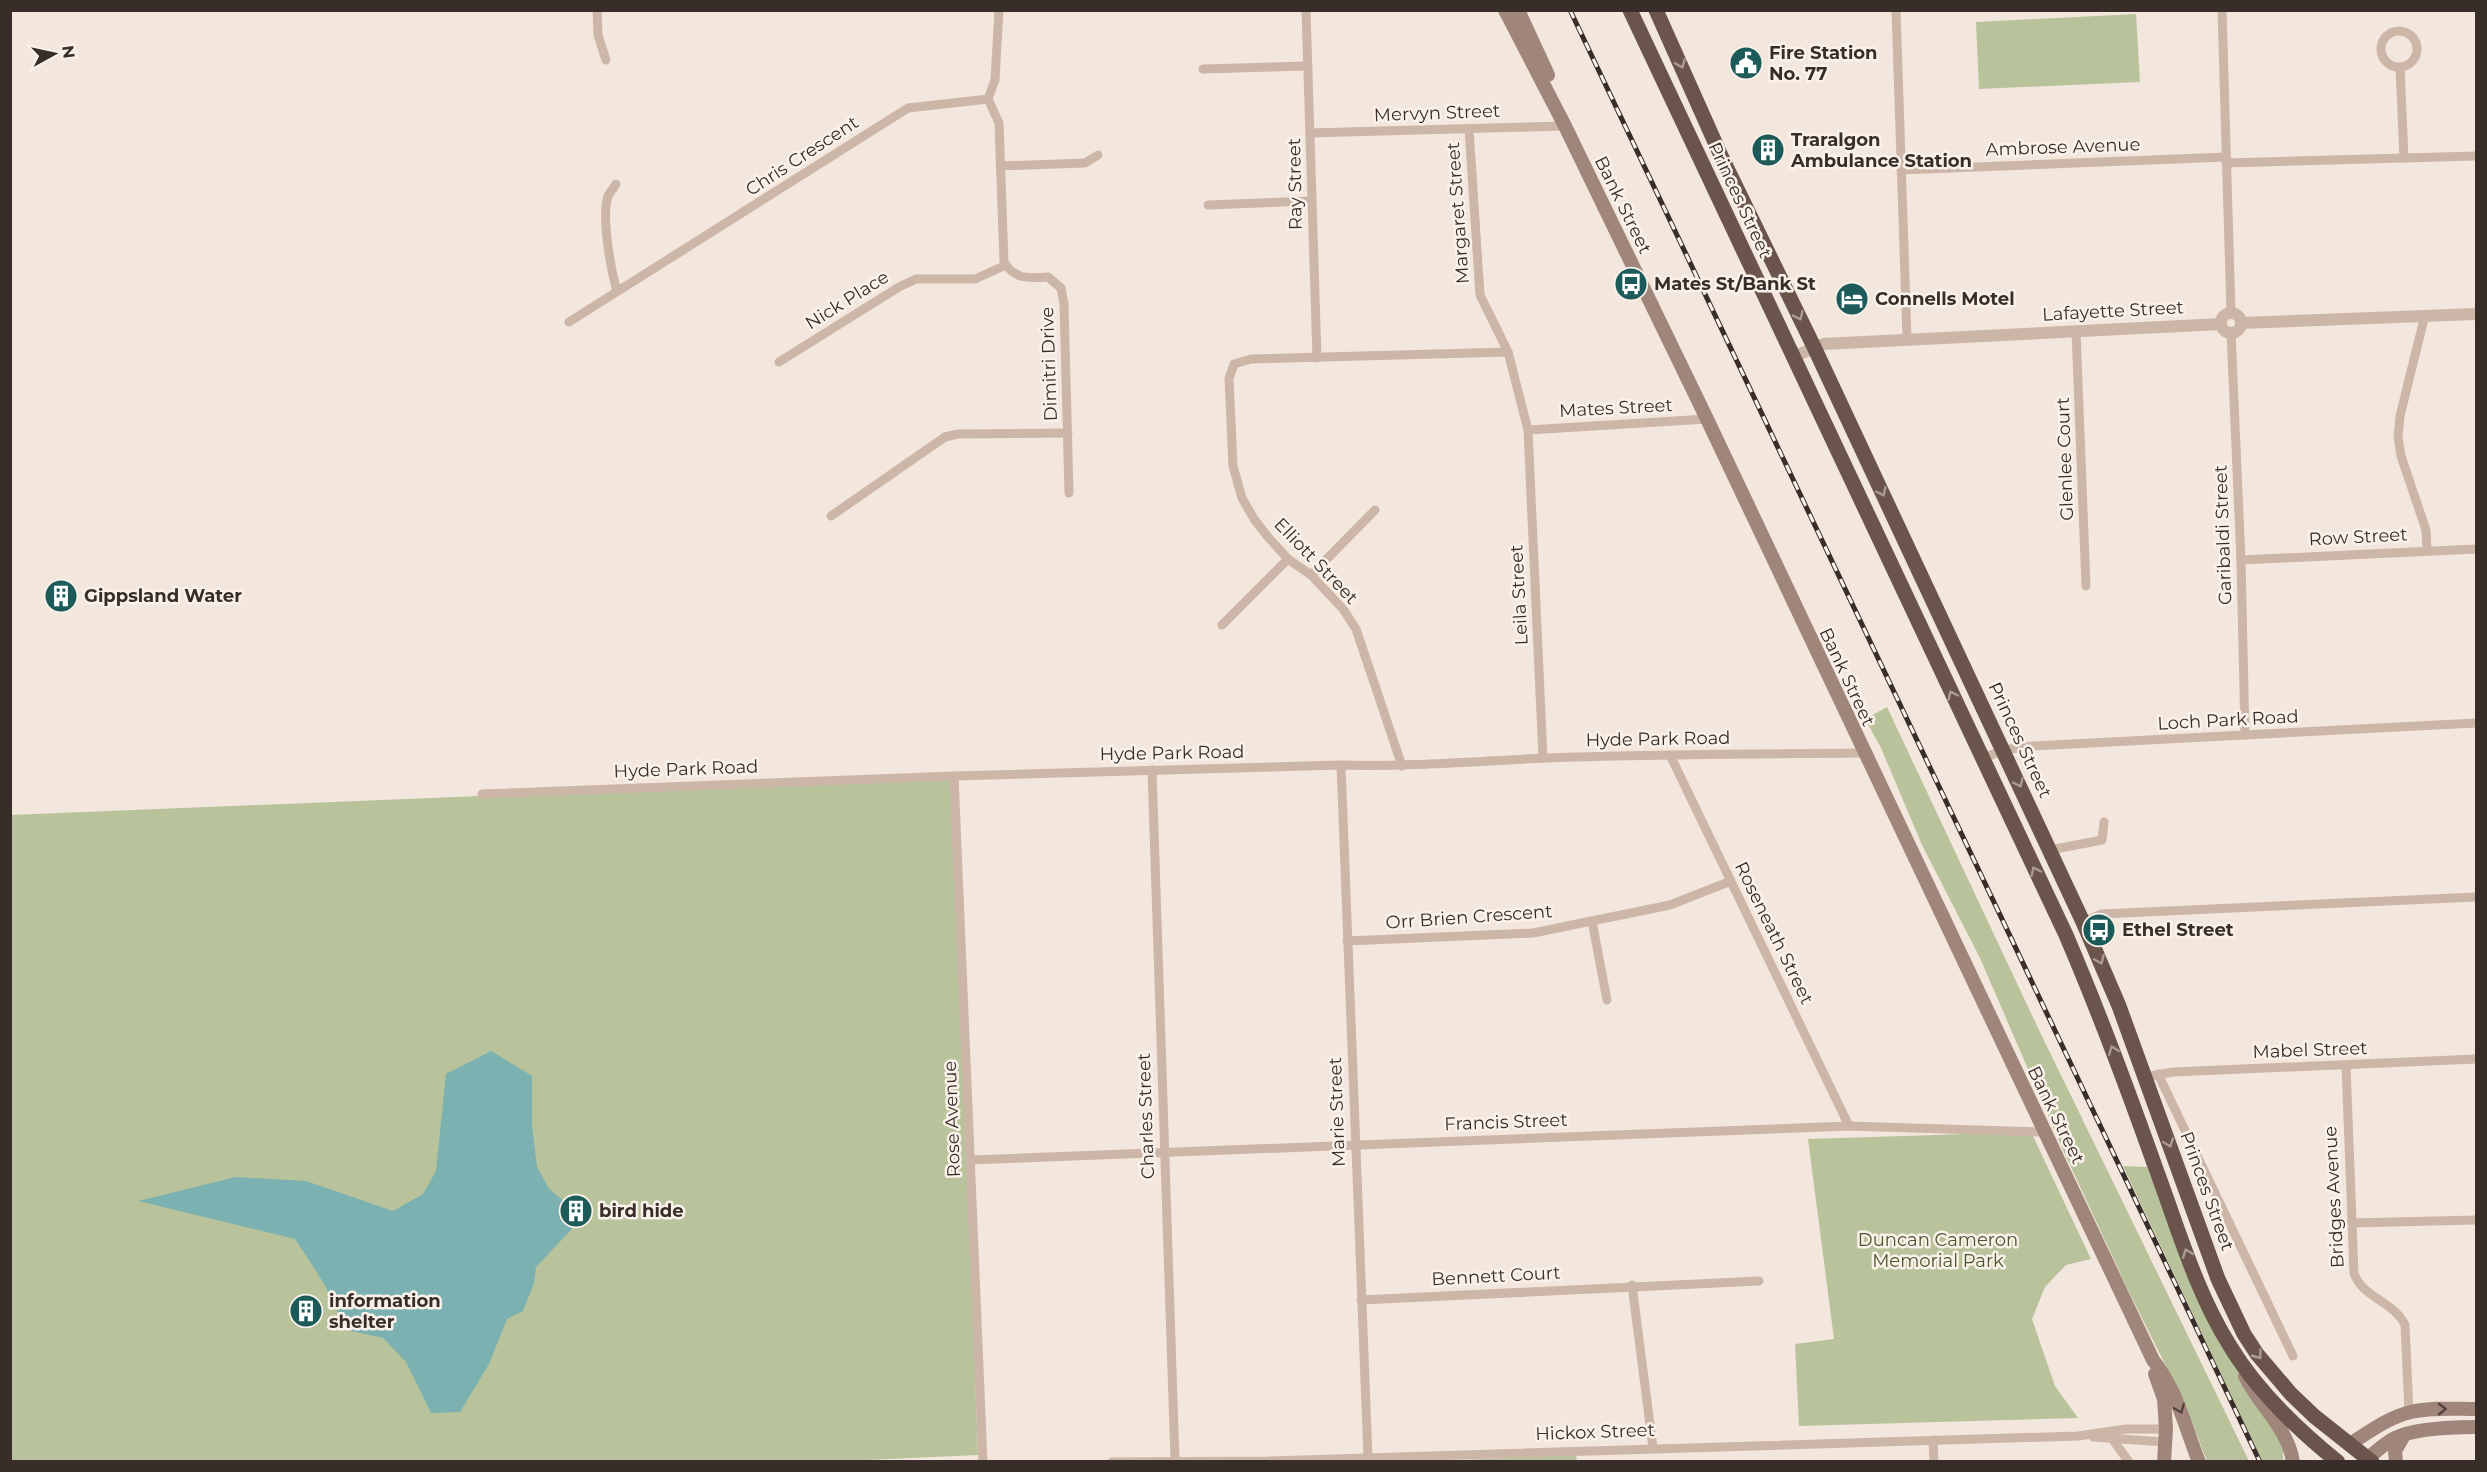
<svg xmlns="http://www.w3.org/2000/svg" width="2487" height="1472" font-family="Montserrat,sans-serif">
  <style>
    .green { fill: #b8c39c }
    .water { fill: #7bb1b0 }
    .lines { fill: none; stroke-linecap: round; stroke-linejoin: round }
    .minor { stroke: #ccb6a8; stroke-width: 9 }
    .tertiary { stroke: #ccb6a8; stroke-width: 12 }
    .secondary { stroke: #a0857a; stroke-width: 14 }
    .trunk { stroke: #6a544c; stroke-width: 15 }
    .rail-casing { stroke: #382d29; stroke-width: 5 }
    .rail { stroke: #faf2ea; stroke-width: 3; stroke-dasharray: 9; stroke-linecap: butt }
    .oneway { stroke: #ab9b93 }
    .oneway2 { stroke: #52433d }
    .labels { text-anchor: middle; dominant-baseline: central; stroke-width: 5; stroke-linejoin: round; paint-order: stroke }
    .poi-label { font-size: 18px; font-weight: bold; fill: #382d29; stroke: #faf2ea; text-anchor: start }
    .street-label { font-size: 18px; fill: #382d29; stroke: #faf2ea }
    .park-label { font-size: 18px; fill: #4a572c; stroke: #faf2ea }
  </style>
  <rect width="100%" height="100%" fill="#f3e7dd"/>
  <g class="green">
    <path d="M2136,14L2140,82L1979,89L1976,22Z"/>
    <path d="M1887,707L2038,1028L2249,1461H2207L2184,1402L2128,1290L2063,1150L1980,958L1922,845L1881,748L1865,719Z"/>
    <path d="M953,777L978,1455L823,1462L11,1461L10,815Z"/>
    <path d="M2031,1132L2091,1259L2066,1265L2045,1287L2032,1319L2055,1386L2078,1418L1799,1426L1795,1344L1834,1339L1808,1139Z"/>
    <path d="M2123,1166L2147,1167L2195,1293L2220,1344L2271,1423L2283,1449V1461H2262Z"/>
    <path d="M1576,1455L1577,1461L1412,1462Z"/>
  </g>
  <path class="water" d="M491,1051L532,1076V1126L537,1167L549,1189L565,1202L572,1229L536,1267L534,1283L523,1311L507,1319L489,1364L460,1412L431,1413L406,1362L383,1338L343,1329C335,1296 313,1267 295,1239L138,1201L236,1177L306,1181L393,1211L423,1194L436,1171L446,1074Z"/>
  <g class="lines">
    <g class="minor">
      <path d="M597,10L598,35L606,60"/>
      <path d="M1306,10L1317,358"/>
      <path d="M1896,10L1907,338"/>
      <path d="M2222,10L2231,313"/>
      <circle cx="2399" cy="49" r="18"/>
      <path d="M2400,67L2404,158"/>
      <path d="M1203,69L1307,66"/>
      <path d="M988,99L999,123L1004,262C1015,280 1028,278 1048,277L1061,288L1064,304L1069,493"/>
      <path d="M1469,129L1480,295L1508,352L1528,430L1543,758"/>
      <path d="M1310,133L1565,126"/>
      <path d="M2226,163L2476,156"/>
      <path d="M1000,166L1085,163L1098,155"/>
      <path d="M1901,170L2226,157"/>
      <path d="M616,184C614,188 610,192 608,196C601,217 611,270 617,291"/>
      <path d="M1208,205L1311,201"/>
      <path d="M2425,315L2400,416L2398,437L2401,456L2426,530L2427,550"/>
      <path d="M569,322L908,108L988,99L995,80L999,10"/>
      <path d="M2076,331L2086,586"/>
      <path d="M2231,333L2241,560L2245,735"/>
      <path d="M779,362L899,287L916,279H975L1006,265"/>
      <path d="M1528,430L1707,419"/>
      <path d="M831,516L945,437L958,434L1068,433"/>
      <path d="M2241,560L2476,549"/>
      <path d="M1311,575L1375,510"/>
      <path d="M1222,625L1288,559"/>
      <path d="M1670,755L1849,1126"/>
      <path d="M1982,759L2003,750L2033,746L2476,723"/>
      <path d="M1341,765L1368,1457"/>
      <path d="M1402,766L1356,629L1343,609L1311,575L1288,559L1268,537L1254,519L1242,498L1233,466L1229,379L1234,364L1251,359L1508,352"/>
      <path d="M1152,770L1175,1460"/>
      <path d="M954,776L983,1462"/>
      <path d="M482,794L954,776L1341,765C1409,767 1477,761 1545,758C1651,754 1757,754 1863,753"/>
      <path d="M2050,850L2102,840L2104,822"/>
      <path d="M1592,921L1607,1000"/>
      <path d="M2083,922L2101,914L2476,897"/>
      <path d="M1347,941L1533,933L1670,905L1731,881"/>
      <path d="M2346,1066L2354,1273C2361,1297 2395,1302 2405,1325L2409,1412"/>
      <path d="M2158,1074L2293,1356"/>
      <path d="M2145,1077L2173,1072L2476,1059"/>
      <path d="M970,1160L1849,1126L2043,1132"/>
      <path d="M2351,1223L2476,1220"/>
      <path d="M1632,1285L1653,1448"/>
      <path d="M1361,1300L1759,1281"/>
      <path d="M2093,1437L2164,1442"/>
      <path d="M1933,1440L1934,1462"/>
      <path d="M2113,1440L2129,1462"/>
      <path d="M1112,1462L1268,1461L2078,1436L2126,1429H2166"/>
    </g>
    <g class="tertiary">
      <circle cx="2231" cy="323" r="10"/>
      <path d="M2241,323L2476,314"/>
      <path d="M1793,357L1823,344L2221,324"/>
    </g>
    <g class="secondary">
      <path d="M1505,10L1565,126L1707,419L2153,1360C2177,1390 2185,1427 2199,1462"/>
      <path d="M1518,10L1548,75"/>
      <path d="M2155,1374L2164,1399L2166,1429L2164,1462"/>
      <path d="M2245,1376C2259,1405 2288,1428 2293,1462"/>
      <path d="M2350,1444C2369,1432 2389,1417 2411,1412C2432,1407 2455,1409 2476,1409"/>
      <path d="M2368,1458C2377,1451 2385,1443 2395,1438C2416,1428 2453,1427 2476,1427"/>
      <path d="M2396,1462L2395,1451L2404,1435"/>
    </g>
    <g class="trunk">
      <path d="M1630,10L2066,935C2099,1012 2128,1090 2156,1169C2178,1228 2196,1292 2230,1346C2257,1391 2297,1429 2338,1462"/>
      <path d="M1656,10L1722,158L1814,347L2083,922L2119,1006L2218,1279L2244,1334L2257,1354L2291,1394L2314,1416L2372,1462"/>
    </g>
    <defs>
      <path id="rail" d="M1570,10L2260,1462"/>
    </defs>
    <use href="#rail" class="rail-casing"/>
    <use href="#rail" class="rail"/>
  </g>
  <defs><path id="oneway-chevron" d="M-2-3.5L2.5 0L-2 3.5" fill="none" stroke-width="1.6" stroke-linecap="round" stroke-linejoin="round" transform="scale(1.5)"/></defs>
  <g class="oneway">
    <use href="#oneway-chevron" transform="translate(1681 64) rotate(67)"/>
    <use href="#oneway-chevron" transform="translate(1799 316) rotate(64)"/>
    <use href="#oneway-chevron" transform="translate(1882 492) rotate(65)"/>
    <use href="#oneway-chevron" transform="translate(1952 695) rotate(-115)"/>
    <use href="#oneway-chevron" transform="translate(2019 783) rotate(65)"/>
    <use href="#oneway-chevron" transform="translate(2035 871) rotate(-115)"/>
    <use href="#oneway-chevron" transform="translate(2100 960) rotate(67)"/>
    <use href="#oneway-chevron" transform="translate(2113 1050) rotate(-111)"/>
    <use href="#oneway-chevron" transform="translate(2169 1143) rotate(70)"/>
    <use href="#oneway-chevron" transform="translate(2187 1253) rotate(-111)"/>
    <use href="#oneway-chevron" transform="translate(2258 1355) rotate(53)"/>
  </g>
  <g class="oneway2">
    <use href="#oneway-chevron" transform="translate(2180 1409) rotate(68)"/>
    <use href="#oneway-chevron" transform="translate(2442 1409) rotate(-1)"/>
  </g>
  <defs>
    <symbol id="civic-disc" viewBox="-11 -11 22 22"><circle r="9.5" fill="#1d5b5b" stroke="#faf2ea"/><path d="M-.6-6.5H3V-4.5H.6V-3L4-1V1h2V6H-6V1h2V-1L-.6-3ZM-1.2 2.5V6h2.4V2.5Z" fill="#fff"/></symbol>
    <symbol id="building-disc" viewBox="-11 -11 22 22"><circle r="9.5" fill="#1d5b5b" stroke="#faf2ea"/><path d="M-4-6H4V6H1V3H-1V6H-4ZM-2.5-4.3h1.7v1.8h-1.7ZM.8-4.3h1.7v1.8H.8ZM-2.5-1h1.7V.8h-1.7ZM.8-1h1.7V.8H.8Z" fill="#fff"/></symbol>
    <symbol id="bus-disc" viewBox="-11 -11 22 22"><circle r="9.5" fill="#1d5b5b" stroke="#faf2ea"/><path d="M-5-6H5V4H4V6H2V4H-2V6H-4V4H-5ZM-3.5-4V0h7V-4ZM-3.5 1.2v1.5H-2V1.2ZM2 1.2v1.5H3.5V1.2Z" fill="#fff"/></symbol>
    <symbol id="hotel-disc" viewBox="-11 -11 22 22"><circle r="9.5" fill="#1d5b5b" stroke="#faf2ea"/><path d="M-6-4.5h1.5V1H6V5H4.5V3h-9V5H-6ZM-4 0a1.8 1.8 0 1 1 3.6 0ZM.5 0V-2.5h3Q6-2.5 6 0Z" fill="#fff"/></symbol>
  </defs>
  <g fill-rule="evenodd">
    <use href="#civic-disc" x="1727" y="44" width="38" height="38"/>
    <use href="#building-disc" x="1749" y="131" width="38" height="38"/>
    <use href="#bus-disc" x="1612" y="265" width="38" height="38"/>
    <use href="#hotel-disc" x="1833" y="280" width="38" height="38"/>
    <use href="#building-disc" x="42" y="577" width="38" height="38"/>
    <use href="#bus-disc" x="2080" y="911" width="38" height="38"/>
    <use href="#building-disc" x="557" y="1192" width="38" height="38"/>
    <use href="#building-disc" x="287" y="1292" width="38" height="38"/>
  </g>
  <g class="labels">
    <g class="poi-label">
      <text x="1769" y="53">Fire Station<tspan x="1769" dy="21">No. 77</tspan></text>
      <text x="1791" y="140">Traralgon<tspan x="1791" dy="21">Ambulance Station</tspan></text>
      <text x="1654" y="284">Mates St/Bank St</text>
      <text x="1875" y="299">Connells Motel</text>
      <text x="84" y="596">Gippsland Water</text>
      <text x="2122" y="930">Ethel Street</text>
      <text x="599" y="1211">bird hide</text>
      <text x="329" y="1301">information<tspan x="329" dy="21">shelter</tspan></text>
    </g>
    <g class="street-label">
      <text transform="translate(1437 113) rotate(-2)">Mervyn Street</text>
      <text transform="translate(2063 147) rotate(-2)">Ambrose Avenue</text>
      <text transform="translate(802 156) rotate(-33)">Chris Crescent</text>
      <text transform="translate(1295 184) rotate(-91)">Ray Street</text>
      <text transform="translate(1740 200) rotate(65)">Princes Street</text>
      <text transform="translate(1623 205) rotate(64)">Bank Street</text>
      <text transform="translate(1458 213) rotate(-94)">Margaret Street</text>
      <text transform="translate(847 300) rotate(-32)">Nick Place</text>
      <text transform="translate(2113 311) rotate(-3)">Lafayette Street</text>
      <text transform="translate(1049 364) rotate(-92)">Dimitri Drive</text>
      <text transform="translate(1616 408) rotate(-3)">Mates Street</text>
      <text transform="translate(2065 459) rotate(-92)">Glenlee Court</text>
      <text transform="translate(2223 535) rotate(-92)">Garibaldi Street</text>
      <text transform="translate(2358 537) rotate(-3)">Row Street</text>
      <text transform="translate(1316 561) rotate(46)">Elliott Street</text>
      <text transform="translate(1519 595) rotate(-93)">Leila Street</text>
      <text transform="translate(1847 677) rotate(65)">Bank Street</text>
      <text transform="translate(2228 720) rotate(-3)">Loch Park Road</text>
      <text transform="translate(1658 739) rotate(-1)">Hyde Park Road</text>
      <text transform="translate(2020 740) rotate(65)">Princes Street</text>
      <text transform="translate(1172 753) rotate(-1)">Hyde Park Road</text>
      <text transform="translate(686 769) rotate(-2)">Hyde Park Road</text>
      <text transform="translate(1469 917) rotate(-4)">Orr Brien Crescent</text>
      <text transform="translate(1774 933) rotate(64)">Roseneath Street</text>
      <text transform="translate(2310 1050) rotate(-2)">Mabel Street</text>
      <text transform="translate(1337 1112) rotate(-92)">Marie Street</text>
      <text transform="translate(2056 1115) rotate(64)">Bank Street</text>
      <text transform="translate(1146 1116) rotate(-92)">Charles Street</text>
      <text transform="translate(952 1119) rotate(-92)">Rose Avenue</text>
      <text transform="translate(1506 1122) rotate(-2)">Francis Street</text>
      <text transform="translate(2207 1191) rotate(70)">Princes Street</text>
      <text transform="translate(2334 1197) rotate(-93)">Bridges Avenue</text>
      <text transform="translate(1496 1276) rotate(-3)">Bennett Court</text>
      <text transform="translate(1595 1432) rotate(-2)">Hickox Street</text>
    </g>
    <g class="park-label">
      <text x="1938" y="1240">Duncan Cameron<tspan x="1938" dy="21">Memorial Park</tspan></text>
    </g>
  </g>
  <rect width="2487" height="1472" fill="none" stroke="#382d29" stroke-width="24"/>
  <g transform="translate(54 54) rotate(82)" stroke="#faf2ea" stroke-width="4.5" paint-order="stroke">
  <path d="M0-4.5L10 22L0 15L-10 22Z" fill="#382d29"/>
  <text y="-9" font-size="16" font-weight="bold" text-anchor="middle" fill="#382d29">N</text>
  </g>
</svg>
